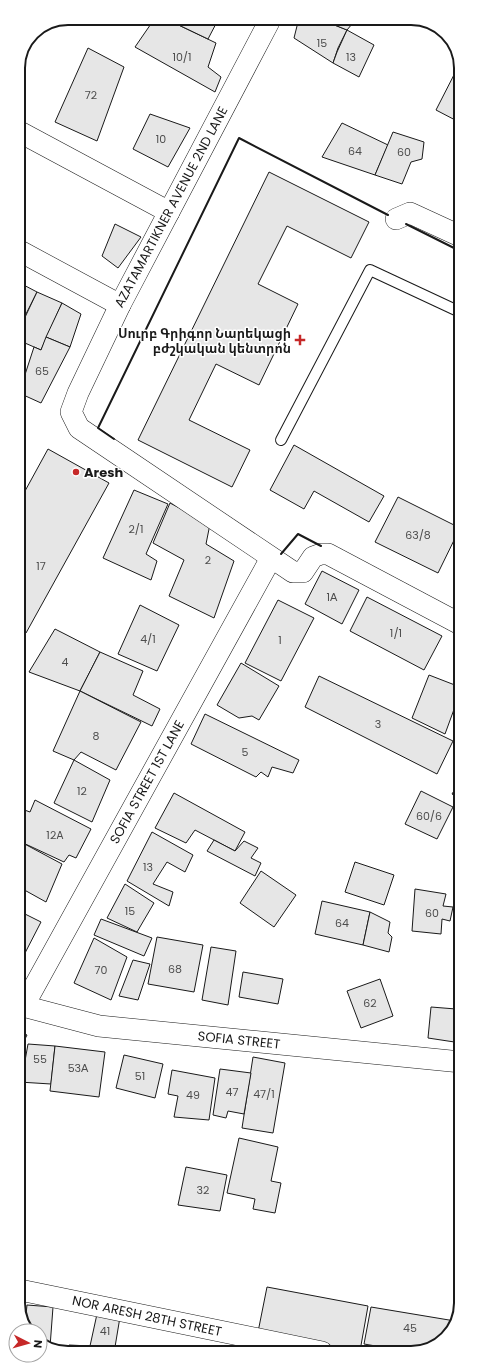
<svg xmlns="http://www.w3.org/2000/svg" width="479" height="1371" font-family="Poppins,'Noto Sans Armenian',sans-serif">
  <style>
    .building { fill: #e6e6e6; stroke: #1a1a1a }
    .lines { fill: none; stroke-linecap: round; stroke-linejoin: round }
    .service-casing { stroke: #1a1a1a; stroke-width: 12 }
    .minor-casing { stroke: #1a1a1a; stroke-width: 22 }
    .service { stroke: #fff; stroke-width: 10 }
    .minor { stroke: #fff; stroke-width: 21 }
    .wall { stroke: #1a1a1a; stroke-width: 2 }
    .poi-dot { fill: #c62828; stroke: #fff; stroke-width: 1.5 }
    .labels { text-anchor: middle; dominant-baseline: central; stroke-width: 3; stroke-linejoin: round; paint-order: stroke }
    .number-label { font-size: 11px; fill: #4d4d4d }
    .street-label { font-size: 13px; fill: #1a1a1a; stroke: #fff }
    .poi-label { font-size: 13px; font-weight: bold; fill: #1a1a1a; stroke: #fff; text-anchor: end }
    .rim { fill: none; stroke: #1a1a1a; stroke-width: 2 }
  </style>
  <rect width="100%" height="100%" fill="#fff"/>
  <g class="building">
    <path d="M155,18H164L216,43L208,67L221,77L215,92L135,47Z"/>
    <path d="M164,18H219L208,39Z"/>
    <path d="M299,18H317L347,30L338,48L333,63L294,38Z"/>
    <path d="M317,18H357L347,30Z"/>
    <path d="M347,30L374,45L359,77L333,63L337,52Z"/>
    <path d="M88,48L124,67L97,141L55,122Z"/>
    <path d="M459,65V122L436,110Z"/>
    <path d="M150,114L190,128L168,167L133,149Z"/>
    <path d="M342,123L388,145L375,175L322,157Z"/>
    <path d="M393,132L424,142L422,159L411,162L402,184L375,175Z"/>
    <path d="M269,172L369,222L351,258L287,226L258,284L298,304L259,385L216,364L189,420L250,450L232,487L138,440Z"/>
    <path d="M115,224L141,237L118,268L102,256Z"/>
    <path d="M18,282L37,292L19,328L18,327Z"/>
    <path d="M37,292L62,303L41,350L18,340V332Z"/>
    <path d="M62,303L81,314L70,347L46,337Z"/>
    <path d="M46,337L70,347L41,403L19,393L34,347L41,350Z"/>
    <path d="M294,445L384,496L369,522L314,491L304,509L270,490Z"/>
    <path d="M48,449L109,483L26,633L19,629V502Z"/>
    <path d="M134,490L168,504L146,554L157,561L151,580L103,558Z"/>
    <path d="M398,497L460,528L438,573L375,542Z"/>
    <path d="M170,503L210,524L206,544L234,561L214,618L169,596L184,560L153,543Z"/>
    <path d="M322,571L359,590L342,624L305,604Z"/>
    <path d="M367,597L442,636L424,670L350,631Z"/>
    <path d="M278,600L314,618L281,681L245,663Z"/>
    <path d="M140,605L179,625L157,671L118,654Z"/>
    <path d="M55,629L100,652L80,691L29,672Z"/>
    <path d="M100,652L143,671L133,695L160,709L152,726L80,691Z"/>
    <path d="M241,663L279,686L259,720L252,716L239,718L217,705Z"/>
    <path d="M429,675L460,687V693L445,734L412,718Z"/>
    <path d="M319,676L453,741L437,774L305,707Z"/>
    <path d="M80,691L141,722L116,770L81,752L74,760L53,751Z"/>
    <path d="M205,714L299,760L293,773L272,767L268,777L261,772L256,777L191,744Z"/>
    <path d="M74,760L110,780L92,822L54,803Z"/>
    <path d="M460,781V799L452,794Z"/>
    <path d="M421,791L453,807L437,839L405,824Z"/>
    <path d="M174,793L245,832L235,851L195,830L186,843L155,828Z"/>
    <path d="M35,800L91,829L76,858L69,855L64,862L19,841L23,829L19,825V808L30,812Z"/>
    <path d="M152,832L193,855L185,872L167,862L153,884L173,892L169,906L127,881Z"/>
    <path d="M214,840L235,851L244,841L258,848L251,858L261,863L255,876L207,851Z"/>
    <path d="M19,841L62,864L46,902L19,887Z"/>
    <path d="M355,862L394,875L384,905L345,892Z"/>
    <path d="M261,871L296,895L274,927L240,903Z"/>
    <path d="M125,884L154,903L137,932L107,918Z"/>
    <path d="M415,889L446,894L443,906L453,907L450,921L442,919L441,934L412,931Z"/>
    <path d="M322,901L370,912L363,945L315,934Z"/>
    <path d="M19,911L41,922L24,955L19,952Z"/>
    <path d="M370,912L390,922L388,933L392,937L389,952L363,945Z"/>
    <path d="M101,919L152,938L144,956L94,935Z"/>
    <path d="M157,937L203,945L194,992L148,984Z"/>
    <path d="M94,938L127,957L111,1000L74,983Z"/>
    <path d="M211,947L236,951L228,1005L202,1000Z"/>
    <path d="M133,960L150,964L138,1000L119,996Z"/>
    <path d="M243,972L283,979L278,1004L239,997Z"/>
    <path d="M380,979L393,1016L361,1028L347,991Z"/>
    <path d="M459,983H461V1043L428,1038L431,1007L456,1009Z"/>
    <path d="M19,1031L27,1035L19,1051Z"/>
    <path d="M28,1044L55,1046L51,1084L19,1082V1072H23Z"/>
    <path d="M55,1046L105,1052L99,1097L50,1091Z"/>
    <path d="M124,1055L163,1064L155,1098L116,1088Z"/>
    <path d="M253,1057L285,1063L273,1133L242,1128Z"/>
    <path d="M220,1069L251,1073L244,1114L228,1111L226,1118L213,1115Z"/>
    <path d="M172,1070L215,1078L209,1120L174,1117L178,1096L168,1094Z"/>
    <path d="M239,1138L278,1147L271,1181L281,1183L275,1213L253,1209L255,1199L227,1193Z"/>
    <path d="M186,1167L227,1175L220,1211L178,1205Z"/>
    <path d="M267,1287L368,1306L360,1351L258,1332Z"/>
    <path d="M27,1305L53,1307L50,1347L40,1343V1331H29L25,1324Z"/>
    <path d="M371,1307L455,1321L451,1334L424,1351H405L364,1344Z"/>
    <path d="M97,1314L120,1317L114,1353H67L69,1345L90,1346Z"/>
    <path d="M205,1347L218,1349L217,1352H206Z"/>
    <rect x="169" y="1349" width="7" height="3"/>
  </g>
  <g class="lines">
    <defs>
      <path id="service" d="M281,440L370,270L460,312"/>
      <g id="minor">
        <path d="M271,18L120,305L78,393L71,412L79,428L293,572H303L313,557L321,554H328L460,624"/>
        <path d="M18,131L169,212"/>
        <path d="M396,219L410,213L460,236"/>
        <path d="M18,250L120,305"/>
        <path d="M19,1005L99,1026L461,1062"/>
        <path d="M23,1007L271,558"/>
        <path d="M20,1290L322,1352"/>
      </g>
    </defs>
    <use href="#service" class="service-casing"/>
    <use href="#minor" class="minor-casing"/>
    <use href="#service" class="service"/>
    <use href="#minor" class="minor"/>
    <g class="wall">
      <path d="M406,224L460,251"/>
      <path d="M114,439L98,428L239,138L388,215"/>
      <path d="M281,554L298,534L321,546"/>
    </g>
  </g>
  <g class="poi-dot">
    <path d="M298 334h4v4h4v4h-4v4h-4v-4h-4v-4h4z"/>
    <circle cx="76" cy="472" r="4"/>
  </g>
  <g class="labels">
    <g class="number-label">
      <text x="322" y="43">15</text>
      <text x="182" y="57">10/1</text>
      <text x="351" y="57">13</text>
      <text x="91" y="95">72</text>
      <text x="161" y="139">10</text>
      <text x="355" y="151">64</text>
      <text x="404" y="152">60</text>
      <text x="42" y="371">65</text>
      <text x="136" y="529">2/1</text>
      <text x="418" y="535">63/8</text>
      <text x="208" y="560">2</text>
      <text x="41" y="566">17</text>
      <text x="332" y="597">1А</text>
      <text x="396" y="633">1/1</text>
      <text x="148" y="639">4/1</text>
      <text x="280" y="640">1</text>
      <text x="65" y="662">4</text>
      <text x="378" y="724">3</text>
      <text x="96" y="736">8</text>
      <text x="245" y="752">5</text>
      <text x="82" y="791">12</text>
      <text x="429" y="816">60/6</text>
      <text x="55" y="835">12A</text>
      <text x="148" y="867">13</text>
      <text x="130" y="911">15</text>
      <text x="432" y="913">60</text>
      <text x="342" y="923">64</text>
      <text x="175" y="969">68</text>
      <text x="101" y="970">70</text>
      <text x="370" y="1003">62</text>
      <text x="40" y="1059">55</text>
      <text x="78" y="1068">53А</text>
      <text x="140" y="1076">51</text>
      <text x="232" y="1092">47</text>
      <text x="264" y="1094">47/1</text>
      <text x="193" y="1095">49</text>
      <text x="203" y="1190">32</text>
      <text x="410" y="1328">45</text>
      <text x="105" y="1331">41</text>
    </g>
    <g class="street-label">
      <text transform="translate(171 207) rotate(-62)">AZATAMARTIKNER AVENUE 2ND LANE</text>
      <text transform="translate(147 782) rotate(-61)">SOFIA STREET 1ST LANE</text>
      <text transform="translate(239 1040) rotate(6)">SOFIA STREET</text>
      <text transform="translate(147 1316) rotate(12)">NOR ARESH 28TH STREET</text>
    </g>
    <g class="poi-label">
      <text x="291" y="333">Սուրբ Գրիգոր Նարեկացի<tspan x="291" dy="15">բժշկական կենտրոն</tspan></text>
      <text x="84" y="472" text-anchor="start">Aresh</text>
    </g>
  </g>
  <path d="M0 0H479V1371H0ZM68 25H411A43 43 0 0 1 454 68V1303A43 43 0 0 1 411 1346H68A43 43 0 0 1 25 1303V68A43 43 0 0 1 68 25Z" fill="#fff" fill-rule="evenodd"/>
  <path class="rim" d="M68 25H411A43 43 0 0 1 454 68V1303A43 43 0 0 1 411 1346H68A43 43 0 0 1 25 1303V68A43 43 0 0 1 68 25Z"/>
  <g transform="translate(28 1343) rotate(96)"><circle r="19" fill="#ffffff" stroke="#a3a3a3"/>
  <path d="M0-3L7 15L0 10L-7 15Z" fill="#c62828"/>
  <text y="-6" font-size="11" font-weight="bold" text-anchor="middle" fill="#1a1a1a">N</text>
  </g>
</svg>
